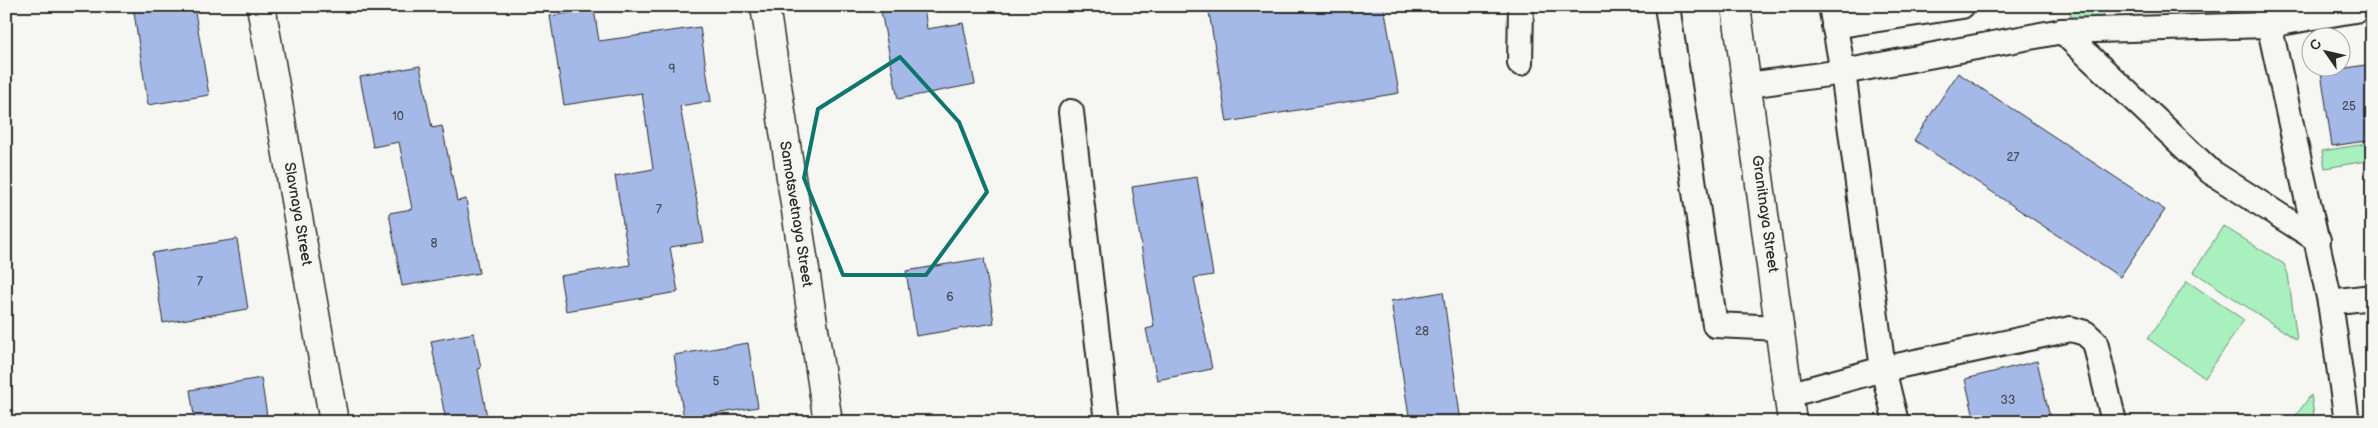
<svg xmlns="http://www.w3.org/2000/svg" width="2378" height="428" font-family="'Balsamiq Sans',sans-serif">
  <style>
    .green { fill: #a8f0bd; stroke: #6a8e74 }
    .building { fill: #a4b9e7; stroke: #2b2b2b }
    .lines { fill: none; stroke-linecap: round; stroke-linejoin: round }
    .service-casing { stroke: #2b2b2b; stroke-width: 28 }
    .minor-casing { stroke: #2b2b2b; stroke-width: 31 }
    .tertiary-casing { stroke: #2b2b2b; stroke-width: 31 }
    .service { stroke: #f6f6f2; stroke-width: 24 }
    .minor { stroke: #f6f6f2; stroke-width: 28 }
    .tertiary { stroke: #f6f6f2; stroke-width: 28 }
    .marked { fill: none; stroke: #0f766e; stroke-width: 4; stroke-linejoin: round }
    .labels { text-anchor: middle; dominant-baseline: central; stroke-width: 4; stroke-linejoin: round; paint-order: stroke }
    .number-label { font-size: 12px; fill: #494e5a }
    .street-label { font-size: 15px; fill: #2b2b2b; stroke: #f6f6f2 }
  </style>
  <rect width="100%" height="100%" fill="#f6f6f2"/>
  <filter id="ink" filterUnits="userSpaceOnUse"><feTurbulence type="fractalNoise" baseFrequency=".02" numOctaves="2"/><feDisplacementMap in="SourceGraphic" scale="10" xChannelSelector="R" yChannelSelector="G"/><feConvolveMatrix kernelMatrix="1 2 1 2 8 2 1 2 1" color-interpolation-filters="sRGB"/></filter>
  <g filter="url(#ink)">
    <g class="green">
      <path d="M2069,6H2102L2104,18L2072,22Z"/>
      <path d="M2372,143V160L2325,168L2322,151Z"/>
      <path d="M2223,226L2284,264L2288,274L2297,340L2194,272Z"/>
      <path d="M2187,281L2244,320L2205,378L2148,339Z"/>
      <path d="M2311,395L2315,422H2291Z"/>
    </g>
    <g class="building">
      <path d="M133,6H194L209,95L148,105Z"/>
      <path d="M880,6H924L927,29L963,23L975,84L898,99Z"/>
      <path d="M1208,6H1384L1399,93L1227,122Z"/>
      <path d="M594,9L599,41L700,27L711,101L680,106L704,242L670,247L678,292L566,311L560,276L630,265L615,176L653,169L642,93L564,105L550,16Z"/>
      <path d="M2372,64V140L2332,146L2321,72Z"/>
      <path d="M420,66L432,128L442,126L457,201L466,199L479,273L402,286L389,213L412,209L399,142L373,147L360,77Z"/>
      <path d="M1958,73L2165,210L2120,277L1914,140Z"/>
      <path d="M1197,177L1213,275L1194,278L1212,369L1157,380L1146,329L1154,327L1132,187Z"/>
      <path d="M237,239L248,309L163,323L152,253Z"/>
      <path d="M984,258L994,323L916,336L906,271Z"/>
      <path d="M1443,292L1461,422H1410L1391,301Z"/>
      <path d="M474,333L481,368L478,369L488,422H446L431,341Z"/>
      <path d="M748,343L758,407L684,419L674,355Z"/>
      <path d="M2037,361L2051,422H1975L1965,379Z"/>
      <path d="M261,378L268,422H195L190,390Z"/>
    </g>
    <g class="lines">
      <defs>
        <g id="service">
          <path d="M1667,6L1715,325L1781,328"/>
          <path d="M1831,6L1843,72L1883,369L1896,422"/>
          <path d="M2265,6L2330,302L2347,422"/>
          <path d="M1834,26L1962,6"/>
          <path d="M2062,31L2211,172L2318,240"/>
          <path d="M1520,63L1521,6"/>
          <path d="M1748,85L1843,72L2062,31L2268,25L2372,7"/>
          <path d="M1071,112L1107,422"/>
          <path d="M2330,302L2372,297"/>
          <path d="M1788,395L1883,369L2071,329L2085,333L2095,342L2114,422"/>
        </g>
        <g id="minor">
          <path d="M261,6L334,422"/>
          <path d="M765,6L828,422"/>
        </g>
        <path id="tertiary" d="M1736,6L1792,422"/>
      </defs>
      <use href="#service" class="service-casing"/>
      <use href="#minor" class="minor-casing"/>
      <use href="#tertiary" class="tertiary-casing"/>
      <use href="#service" class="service"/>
      <use href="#minor" class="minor"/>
      <use href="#tertiary" class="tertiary"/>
    </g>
  </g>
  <path class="marked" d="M900,57L959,122L987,192L926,275H843L804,178L818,109Z"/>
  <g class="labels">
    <g class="number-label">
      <text x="672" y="69">9</text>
      <text x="2349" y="106">25</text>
      <text x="398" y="116">10</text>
      <text x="2013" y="157">27</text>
      <text x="659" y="209">7</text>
      <text x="434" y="243">8</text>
      <text x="200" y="281">7</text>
      <text x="950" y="297">6</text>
      <text x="1422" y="331">28</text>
      <text x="716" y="381">5</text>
      <text x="2008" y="400">33</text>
    </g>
    <g class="street-label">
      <text transform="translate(298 214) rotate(80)">Slavnaya Street</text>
      <text transform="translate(796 214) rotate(81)">Samotsvetnaya Street</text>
      <text transform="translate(1765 214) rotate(82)">Granitnaya Street</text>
    </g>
  </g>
  <rect width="2378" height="428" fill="none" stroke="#f6f6f2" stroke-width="25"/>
  <rect x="12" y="12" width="2353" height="403" fill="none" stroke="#2b2b2b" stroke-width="2" filter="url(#ink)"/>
  <g transform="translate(2326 52) rotate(304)"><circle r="24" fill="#f6f6f2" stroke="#a5a5a2"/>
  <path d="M0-4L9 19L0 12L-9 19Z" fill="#2b2b2b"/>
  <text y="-8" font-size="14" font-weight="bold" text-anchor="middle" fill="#2b2b2b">С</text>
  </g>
</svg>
